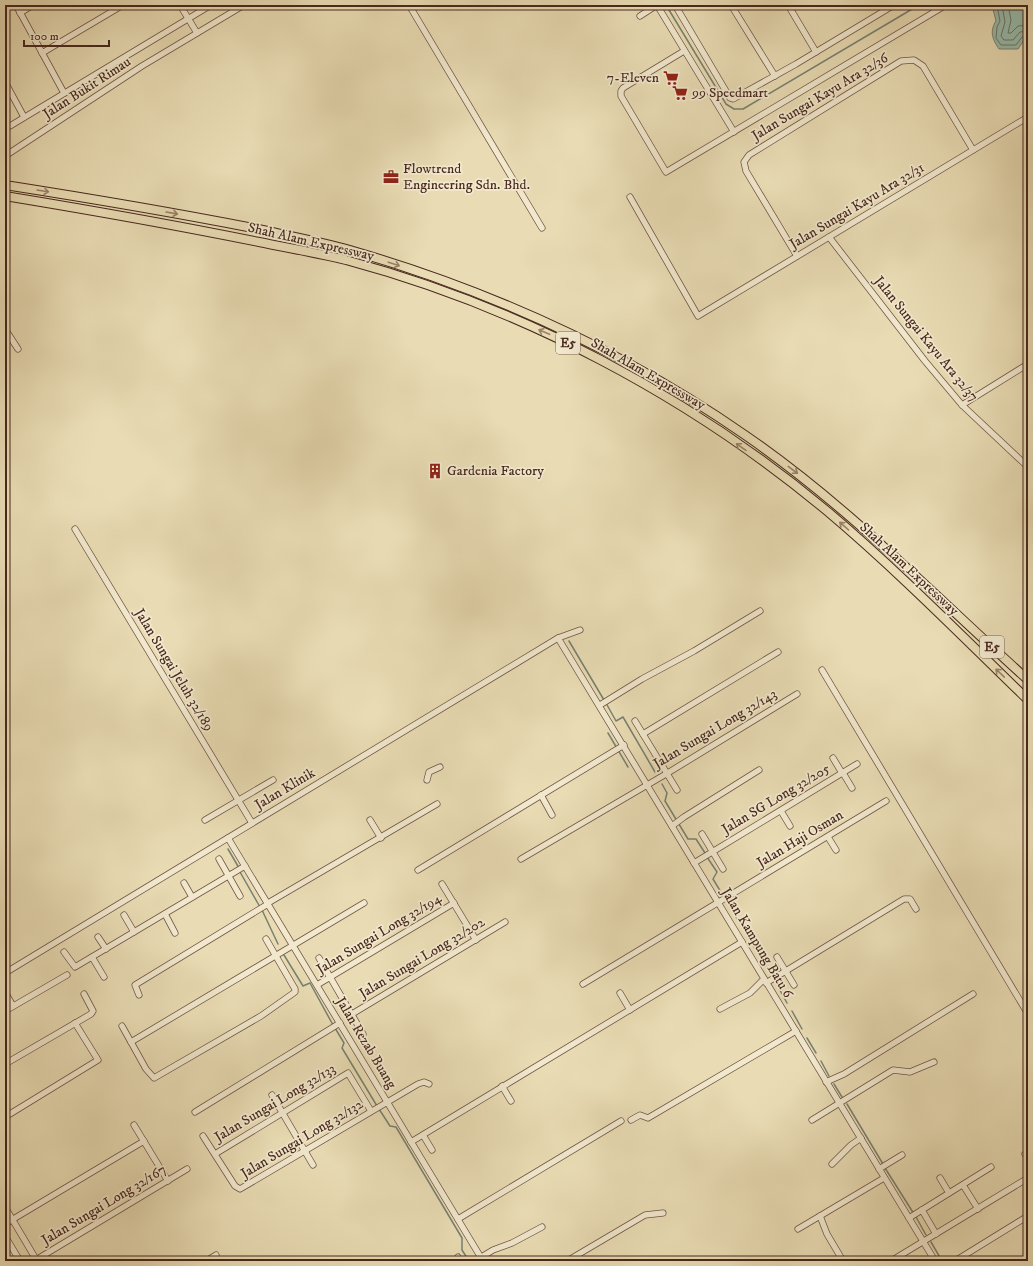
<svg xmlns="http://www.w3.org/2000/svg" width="1033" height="1266" font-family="'IM FELL DW Pica',serif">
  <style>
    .water { fill: #97bcac; stroke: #778173 }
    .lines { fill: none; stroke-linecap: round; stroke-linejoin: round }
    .shore { stroke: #707264; stroke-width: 1 }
    .stream { stroke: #778173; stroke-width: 1.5 }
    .minor-casing { stroke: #705543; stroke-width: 7 }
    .highway-casing { stroke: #48281d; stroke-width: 10 }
    .minor { stroke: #f1e8ce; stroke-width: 5.5 }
    .highway { stroke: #e9dcb4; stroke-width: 8 }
    .oneway { stroke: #988268 }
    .labels { text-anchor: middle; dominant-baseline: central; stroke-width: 3.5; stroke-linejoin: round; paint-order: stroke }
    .shield { fill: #f1e8ce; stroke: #7b6252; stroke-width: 1 }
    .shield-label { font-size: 13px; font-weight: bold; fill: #48281d }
    .poi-label { font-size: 14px; fill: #48281d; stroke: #f1e8ce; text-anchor: start }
    .street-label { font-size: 14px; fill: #48281d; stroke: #f1e8ce }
  </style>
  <rect width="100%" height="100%" fill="#e9dcb4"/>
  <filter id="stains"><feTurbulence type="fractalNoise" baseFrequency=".005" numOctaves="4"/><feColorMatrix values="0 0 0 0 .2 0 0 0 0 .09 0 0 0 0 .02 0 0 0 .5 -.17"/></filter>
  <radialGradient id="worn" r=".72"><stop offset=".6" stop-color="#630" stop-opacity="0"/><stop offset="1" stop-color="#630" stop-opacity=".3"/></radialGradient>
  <path class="water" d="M992,5H1028V39L1024,40L1018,49H999C993,40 989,32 996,21Z"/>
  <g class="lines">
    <g class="shore">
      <path d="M997,5L1000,21L997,27L996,38L1001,45H1016L1022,37L1028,36"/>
      <path d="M1002,5L1005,22L1001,36L1004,40H1013L1020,32L1028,31"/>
      <path d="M1008,5L1011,20L1008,33H1011L1018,26L1028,25"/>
    </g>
    <g class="stream">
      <path d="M666,5L726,104L734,109H743L919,5"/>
      <path d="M569,641L604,700"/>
      <path d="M606,703L616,721L623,717L655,772"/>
      <path d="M608,733L628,767"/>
      <path d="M662,784L667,793L665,801L688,839H696L705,853"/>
      <path d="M228,849L239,868"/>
      <path d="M707,857L717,872L713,879L770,973"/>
      <path d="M240,872L260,907"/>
      <path d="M262,910L278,944"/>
      <path d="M284,955L303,986L310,983L333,1025"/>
      <path d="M776,983L787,1003"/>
      <path d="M792,1011L802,1029"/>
      <path d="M335,1028L344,1043L342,1048L377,1106"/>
      <path d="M807,1038L816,1053"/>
      <path d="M821,1061L829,1076"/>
      <path d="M834,1084L842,1097"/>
      <path d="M847,1104L883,1164"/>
      <path d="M379,1109L390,1126L396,1127L462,1238V1250L469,1261"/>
      <path d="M885,1168L914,1214"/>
      <path d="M916,1217L926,1235"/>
      <path d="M931,1242L942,1261"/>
      <path d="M5,1249L13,1261"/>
    </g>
    <defs>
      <g id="minor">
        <path d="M16,5L64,93"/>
        <path d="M180,5L197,33"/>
        <path d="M409,5L542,228"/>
        <path d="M657,5L734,132"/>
        <path d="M675,5L730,98L733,99L796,64L894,5"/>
        <path d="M731,5L775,76"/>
        <path d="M788,5L816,52"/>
        <path d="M20,13L33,5"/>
        <path d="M640,16L657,5"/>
        <path d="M684,51L623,88L621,91V96L666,172L946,5"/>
        <path d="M42,53L123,5"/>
        <path d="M5,82L24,117"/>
        <path d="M5,125L10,126L211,5"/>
        <path d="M5,156L142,66L244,5"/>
        <path d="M630,197L698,316L1028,117"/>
        <path d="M829,237L925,361L962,405L1028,467"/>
        <path d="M797,256L746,171L744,162L749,155L901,61L914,60L923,66L973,150"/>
        <path d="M5,329L18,349"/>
        <path d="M962,405L1028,364"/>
        <path d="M75,529L252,823"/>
        <path d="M558,638L935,1261"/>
        <path d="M822,670L1028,1014"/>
        <path d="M600,705L642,679L694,651L760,611"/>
        <path d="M635,721L677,790"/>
        <path d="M643,734L778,652"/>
        <path d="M833,758L842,773"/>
        <path d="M843,773L852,788"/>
        <path d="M427,780L429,772L440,767"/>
        <path d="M541,795L552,815"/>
        <path d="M781,811L790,826"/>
        <path d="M205,820L273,780"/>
        <path d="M370,820L381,838"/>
        <path d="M672,826L684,817L759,770"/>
        <path d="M702,834L723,869"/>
        <path d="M828,837L836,850"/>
        <path d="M228,838L483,1261"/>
        <path d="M219,859L240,896"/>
        <path d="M521,859L666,774L797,694"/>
        <path d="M694,863L857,764"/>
        <path d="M418,870L624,745"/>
        <path d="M184,883L192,897"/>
        <path d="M442,884L476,940"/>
        <path d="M268,903L437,804"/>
        <path d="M165,914L175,933"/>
        <path d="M124,915L134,932"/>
        <path d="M98,937L106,949"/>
        <path d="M64,952L75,967L245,866"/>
        <path d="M92,957L104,977"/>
        <path d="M777,957L794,985"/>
        <path d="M319,958L363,1034"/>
        <path d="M5,973L558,638L580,630"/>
        <path d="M766,983L904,899H910L916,909"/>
        <path d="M583,984L886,801"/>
        <path d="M317,985L454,903"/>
        <path d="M5,992L13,1006"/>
        <path d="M620,993L630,1010"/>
        <path d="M139,995L135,985L268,904"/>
        <path d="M720,1009L750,993L764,979"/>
        <path d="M5,1011L67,975"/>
        <path d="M352,1014L505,922"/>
        <path d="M122,1026L146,1069L154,1078L261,1016L295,992V989L266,939"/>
        <path d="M131,1042L364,903"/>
        <path d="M5,1064L91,1014L93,1011L84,994"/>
        <path d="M826,1082L844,1074L973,994"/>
        <path d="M502,1086L511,1101"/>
        <path d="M272,1095L313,1165"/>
        <path d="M195,1112L340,1023"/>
        <path d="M5,1117L98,1060L75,1023"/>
        <path d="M631,1120L640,1115L648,1118L796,1031"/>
        <path d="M812,1120L893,1070L910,1072L934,1062"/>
        <path d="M134,1125L168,1181"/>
        <path d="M423,1135L432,1150"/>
        <path d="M203,1136L235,1186L240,1189L418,1084L424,1082L429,1084"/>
        <path d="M411,1142L742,942"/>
        <path d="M215,1154L348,1073L371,1111"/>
        <path d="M1025,1154L1028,1159"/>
        <path d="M832,1164L851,1145L861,1138"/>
        <path d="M879,1169L902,1155"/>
        <path d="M940,1178L949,1193"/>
        <path d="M963,1185L978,1209"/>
        <path d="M5,1207L37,1261"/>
        <path d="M922,1210L936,1234"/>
        <path d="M820,1216L827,1234L843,1261"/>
        <path d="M909,1218L991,1167"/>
        <path d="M458,1219L621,1121"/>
        <path d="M5,1224L144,1141"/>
        <path d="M798,1229L884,1178"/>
        <path d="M5,1236L20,1261"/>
        <path d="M458,1257L460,1261"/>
        <path d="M34,1261L187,1169"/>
        <path d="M206,1261L216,1255"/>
        <path d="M475,1261L493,1250L512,1243L542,1227"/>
        <path d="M567,1261L645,1215L663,1213"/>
        <path d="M891,1261L1028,1178"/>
        <path d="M955,1261L1028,1216"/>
      </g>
      <g id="highway">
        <path d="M5,185C88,198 171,212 253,228C285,235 318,241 350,250C491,291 624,351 745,435C848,506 935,596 1028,680"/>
        <path d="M5,196C90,210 175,225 259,242C288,248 317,253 346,260C521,307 688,395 827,511C897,570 962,636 1028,700"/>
      </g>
    </defs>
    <use href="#minor" class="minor-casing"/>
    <use href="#highway" class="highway-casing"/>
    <use href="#minor" class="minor"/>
    <use href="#highway" class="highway"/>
  </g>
  <defs><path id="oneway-shaft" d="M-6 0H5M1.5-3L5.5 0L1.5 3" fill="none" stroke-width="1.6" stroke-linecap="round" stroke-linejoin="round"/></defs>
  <g class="oneway">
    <use href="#oneway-shaft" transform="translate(43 191) rotate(9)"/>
    <use href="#oneway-shaft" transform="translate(172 213) rotate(10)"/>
    <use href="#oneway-shaft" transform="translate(394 264) rotate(18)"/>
    <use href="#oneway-shaft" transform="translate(544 332) rotate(-157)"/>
    <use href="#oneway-shaft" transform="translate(741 447) rotate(-145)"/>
    <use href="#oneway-shaft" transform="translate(793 470) rotate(37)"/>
    <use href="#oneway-shaft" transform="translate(844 526) rotate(-139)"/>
    <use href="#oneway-shaft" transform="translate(1000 673) rotate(-136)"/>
  </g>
  <defs>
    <symbol id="supermarket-bare" viewBox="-9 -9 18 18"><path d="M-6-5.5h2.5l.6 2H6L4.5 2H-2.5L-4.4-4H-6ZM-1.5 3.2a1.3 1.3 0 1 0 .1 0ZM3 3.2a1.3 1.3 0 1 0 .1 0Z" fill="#8f2418" stroke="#f1e8ce" stroke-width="2.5" paint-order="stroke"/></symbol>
    <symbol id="office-bare" viewBox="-9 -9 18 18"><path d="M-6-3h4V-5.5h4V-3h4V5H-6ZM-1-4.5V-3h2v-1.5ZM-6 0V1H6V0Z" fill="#8f2418" stroke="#f1e8ce" stroke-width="2.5" paint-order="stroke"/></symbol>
    <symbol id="building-bare" viewBox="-9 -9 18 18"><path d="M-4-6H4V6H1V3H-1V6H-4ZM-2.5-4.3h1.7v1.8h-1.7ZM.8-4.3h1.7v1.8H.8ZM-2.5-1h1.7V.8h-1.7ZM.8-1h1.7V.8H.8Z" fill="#8f2418" stroke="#f1e8ce" stroke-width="2.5" paint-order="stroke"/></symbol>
  </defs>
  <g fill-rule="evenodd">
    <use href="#supermarket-bare" x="660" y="67" width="22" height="22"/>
    <use href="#supermarket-bare" x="669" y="82" width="22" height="22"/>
    <use href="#office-bare" x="380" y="166" width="22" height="22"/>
    <use href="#building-bare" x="424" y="460" width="22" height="22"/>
  </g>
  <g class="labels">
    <g class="shield">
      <rect x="556" y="332" width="24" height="22" rx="3"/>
      <rect x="980" y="636" width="24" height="22" rx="3"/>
    </g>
    <g class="shield-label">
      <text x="568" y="343">E5</text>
      <text x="992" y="647">E5</text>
    </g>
    <g class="poi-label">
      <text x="659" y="78" text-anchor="end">7-Eleven</text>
      <text x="692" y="93">99 Speedmart</text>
      <text x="403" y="169">Flowtrend<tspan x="403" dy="16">Engineering Sdn. Bhd.</tspan></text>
      <text x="447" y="471">Gardenia Factory</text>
    </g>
    <g class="street-label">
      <text transform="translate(87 88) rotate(-33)">Jalan Bukit Rimau</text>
      <text transform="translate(820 97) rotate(-31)">Jalan Sungai Kayu Ara 32/36</text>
      <text transform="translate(857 206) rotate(-31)">Jalan Sungai Kayu Ara 32/31</text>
      <text transform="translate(311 242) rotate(13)">Shah Alam Expressway</text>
      <text transform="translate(926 339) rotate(51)">Jalan Sungai Kayu Ara 32/37</text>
      <text transform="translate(648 374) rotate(30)">Shah Alam Expressway</text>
      <text transform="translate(909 569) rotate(43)">Shah Alam Expressway</text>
      <text transform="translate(174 670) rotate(59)">Jalan Sungai Jeluh 32/189</text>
      <text transform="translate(715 729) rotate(-31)">Jalan Sungai Long 32/143</text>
      <text transform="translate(285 789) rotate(-31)">Jalan Klinik</text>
      <text transform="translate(776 799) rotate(-31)">Jalan SG Long 32/205</text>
      <text transform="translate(800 839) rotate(-31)">Jalan Haji Osman</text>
      <text transform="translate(379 934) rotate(-31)">Jalan Sungai Long 32/194</text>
      <text transform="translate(757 943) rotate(59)">Jalan Kampung Batu 6</text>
      <text transform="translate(422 958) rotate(-31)">Jalan Sungai Long 32/202</text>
      <text transform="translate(366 1043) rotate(59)">Jalan Rezab Buang</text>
      <text transform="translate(275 1103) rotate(-31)">Jalan Sungai Long 32/133</text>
      <text transform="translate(302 1139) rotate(-31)">Jalan Sungai Long 32/132</text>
      <text transform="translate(104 1205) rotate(-31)">Jalan Sungai Long 32/167</text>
    </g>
  </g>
  <rect width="1033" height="1266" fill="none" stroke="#e9dcb4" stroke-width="20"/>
  <rect x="6" y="6" width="1021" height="1254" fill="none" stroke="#48281d" stroke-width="2"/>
  <rect x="10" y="10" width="1013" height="1246" fill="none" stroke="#48281d"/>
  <path d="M24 40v6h85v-6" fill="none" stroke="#48281d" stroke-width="2"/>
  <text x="30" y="40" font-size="12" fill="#48281d" stroke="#f1e8ce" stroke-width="3" paint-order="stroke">100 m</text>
  <rect width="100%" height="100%" filter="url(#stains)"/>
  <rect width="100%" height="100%" fill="url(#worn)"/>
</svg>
